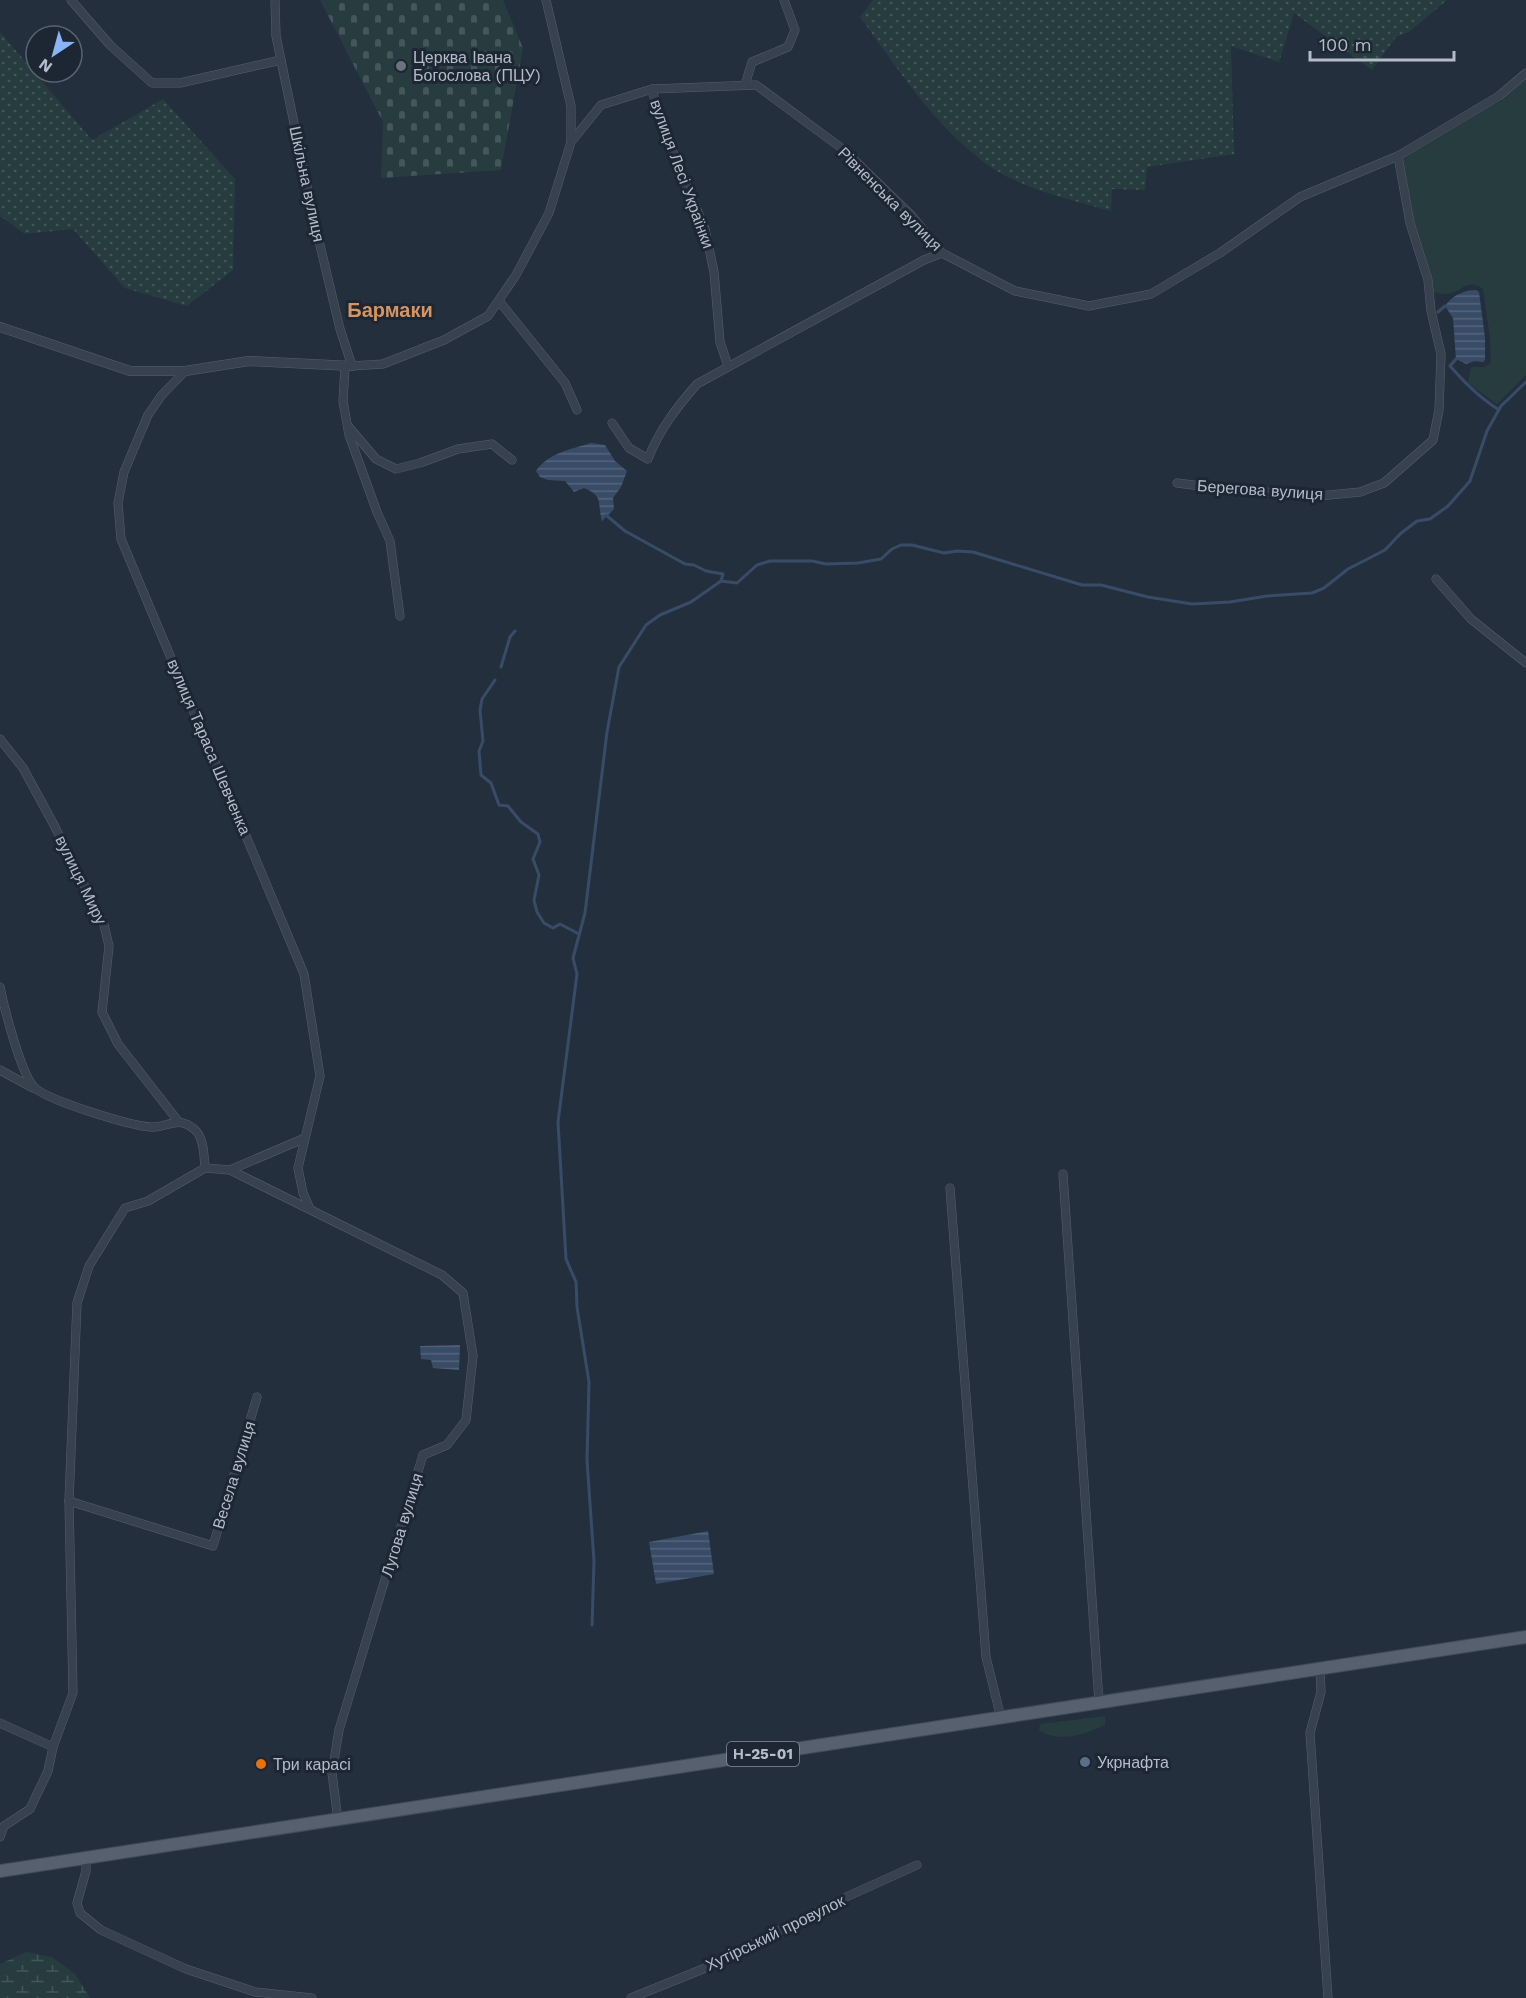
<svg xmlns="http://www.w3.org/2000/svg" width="1526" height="1998" font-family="'Work Sans',sans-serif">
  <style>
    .grass { fill: #263c3f }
    .wetland { fill: url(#wetland-marsh) }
    .cemetery { fill: url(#cemetery-stones) }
    .park { fill: url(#park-dots) }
    .water { fill: url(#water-rules) }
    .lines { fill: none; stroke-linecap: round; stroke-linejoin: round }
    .stream { stroke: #394c67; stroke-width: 3 }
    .minor-casing { stroke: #565f6c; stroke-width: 9 }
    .tertiary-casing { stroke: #565f6c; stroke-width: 10 }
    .primary-casing { stroke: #414a57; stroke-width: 14 }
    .minor { stroke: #38414e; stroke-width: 8 }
    .tertiary { stroke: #38414e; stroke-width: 9 }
    .primary { stroke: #56606e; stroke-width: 12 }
    .worship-dot { fill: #6b7280; stroke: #1d2633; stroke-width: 2 }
    .service-dot { fill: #5c6f8a; stroke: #1d2633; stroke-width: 2 }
    .food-dot { fill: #e8710a; stroke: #1d2633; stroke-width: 2 }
    .labels { text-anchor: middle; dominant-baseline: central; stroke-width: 6; stroke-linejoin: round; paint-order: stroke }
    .shield { fill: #1d2633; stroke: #878f9c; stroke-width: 1.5 }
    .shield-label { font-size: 15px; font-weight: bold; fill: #b4bcc9 }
    .poi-label { font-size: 16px; fill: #b4bcc9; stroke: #1d2633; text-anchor: start }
    .street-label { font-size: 16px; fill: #b4bcc9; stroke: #1d2633 }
    .quarter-label { font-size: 20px; font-weight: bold; fill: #d59563; stroke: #1d2633 }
  </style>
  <defs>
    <pattern id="wetland-marsh" width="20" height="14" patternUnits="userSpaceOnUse" patternTransform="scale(1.5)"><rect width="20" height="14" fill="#263c3f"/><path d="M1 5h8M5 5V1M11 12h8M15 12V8" fill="none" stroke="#435659"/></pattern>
    <pattern id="cemetery-stones" width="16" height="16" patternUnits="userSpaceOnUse" patternTransform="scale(1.5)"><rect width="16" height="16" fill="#263c3f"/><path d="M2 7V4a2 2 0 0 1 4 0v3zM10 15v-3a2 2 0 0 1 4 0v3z" fill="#435659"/></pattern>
    <pattern id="park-dots" width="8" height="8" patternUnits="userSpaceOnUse" patternTransform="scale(1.5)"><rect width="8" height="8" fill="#263c3f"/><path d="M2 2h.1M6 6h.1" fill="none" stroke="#435659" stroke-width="1.8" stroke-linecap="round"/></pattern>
    <pattern id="water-rules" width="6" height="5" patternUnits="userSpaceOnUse" patternTransform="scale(1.5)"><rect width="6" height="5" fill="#394c67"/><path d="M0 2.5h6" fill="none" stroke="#53647b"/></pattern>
  </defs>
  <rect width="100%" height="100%" fill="#242f3e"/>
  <g class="grass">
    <path d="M1526,79V375L1497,404L1468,383L1471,367H1485L1491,362L1490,338L1483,289C1467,277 1461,293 1448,294C1443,294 1438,293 1433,292L1432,279L1414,222L1403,158L1502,100Z"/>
    <path d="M1105,1716V1725C1085,1734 1059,1744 1039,1730L1040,1724Z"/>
  </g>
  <path class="wetland" d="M26,1952L52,1957L75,1974L90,1998H0V1964Z"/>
  <path class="cemetery" d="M320,0H503L523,48L501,170L381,178L383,122Z"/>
  <g class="park">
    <path d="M873,0H1447L1409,32L1396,37L1372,70L1294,13L1279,62L1231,46L1234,154L1147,167L1145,190L1112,189L1111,211C1072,200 1021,189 988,165C935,127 898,69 860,17Z"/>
    <path d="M0,32L92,140L163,99L235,179L233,270L187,306L125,288L73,229L25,234L0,216Z"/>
  </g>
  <g class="water">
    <path d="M1476,290L1479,292L1485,338V360L1483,362L1475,361L1466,364L1456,359L1453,318L1445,306C1452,296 1463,290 1476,290Z"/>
    <path d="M591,443L605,445L615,461L627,471L621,487L613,498L614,509L602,521C597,503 604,496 584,488L574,492L565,481L548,480L540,477L536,471C548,453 572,449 591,443Z"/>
    <path d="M460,1345L459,1370L433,1368L431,1360L421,1359L420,1346Z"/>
    <path d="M708,1531L714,1574L656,1584L649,1542Z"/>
  </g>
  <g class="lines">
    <g class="stream">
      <path d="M1438,312L1445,306"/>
      <path d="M1456,359L1450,366C1467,385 1478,396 1499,410"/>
      <path d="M606,515L625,531L685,564L694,565L706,571L723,574L721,581"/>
      <path d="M501,667L510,637L515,631"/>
      <path d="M495,680L482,699L480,710L483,741L479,751L481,775L491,783L499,805L508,806L521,822L538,834L540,842L533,859L539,875L534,900L537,912L544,923L553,928L560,924L579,934"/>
      <path d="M592,1625L594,1561L587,1460L589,1382L577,1307L576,1282L566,1259L558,1122L577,974L573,958L585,913L607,732L619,667L646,625L660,615L691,602L721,581L737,583L757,565L770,561H812L826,564L858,563L881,559L892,549L901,545H912L944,553L957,551L973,552L1082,585H1101L1148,597L1192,604L1230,602L1267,596L1312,593L1324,588L1348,569L1385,550L1400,534L1417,521L1430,519L1448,506L1470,481L1487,431L1501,406L1526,382"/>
    </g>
    <defs>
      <g id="minor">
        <path d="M71,0L110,45L152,83H180L281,60"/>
        <path d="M275,0L276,36L314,220L340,329L352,366L383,364L444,340L488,316L516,275L549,213L571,142L601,105L652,89L756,85L844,150L912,216L942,253L1015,291L1089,306L1151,294L1220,253L1300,197L1398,156L1499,96L1526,73"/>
        <path d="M546,0L571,106V142"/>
        <path d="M745,85L752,62L788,47L795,30L784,0"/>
        <path d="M652,89L660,121L705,229L714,272L720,342L728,366"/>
        <path d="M499,301L565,383L577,410"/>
        <path d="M345,367L343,401L349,435L377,512L390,541L400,616"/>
        <path d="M185,371L161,396L148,415L124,472L118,503L121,539L304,974L320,1076L298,1168L303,1193L310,1209"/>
        <path d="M612,423L629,448L648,459C659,430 677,407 697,384L924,260L942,253"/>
        <path d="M348,426L376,459L396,469L420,463L458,449L492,444L512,460"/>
        <path d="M1177,483L1225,489L1319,496L1360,492L1384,483L1433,440L1439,410L1441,354L1431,311L1428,280L1410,223L1398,156"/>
        <path d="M1436,579L1471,619L1526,663"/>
        <path d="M0,739L23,768L54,825L104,925L109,946L102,1012L118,1044L178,1121"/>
        <path d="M0,987C4,1007 21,1074 34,1087C46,1100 131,1126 151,1127C167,1128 178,1115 194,1129C204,1137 204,1156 205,1168"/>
        <path d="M0,1070L33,1088"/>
        <path d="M230,1170L442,1275L463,1293L473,1356L466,1420L447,1445L423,1455L339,1730L332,1773L338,1820"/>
        <path d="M1063,1174L1099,1702"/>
        <path d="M950,1188L986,1657L1001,1718"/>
        <path d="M69,1501L213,1546L257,1397"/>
        <path d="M1320,1669L1321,1692L1310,1733L1328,1998"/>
        <path d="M0,1723L53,1747"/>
        <path d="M0,1837L4,1826L30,1809L48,1771L53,1747L73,1693L69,1501L77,1303L89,1266L125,1208L148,1201L205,1168L230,1170L305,1138"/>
        <path d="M86,1858V1871L77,1903L80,1913L101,1930L186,1969L255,1992L312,1998"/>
        <path d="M631,1998L703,1969L844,1898L917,1865"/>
      </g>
      <path id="tertiary" d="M0,327L130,371H185L249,361L352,366"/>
      <path id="primary" d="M0,1871L1526,1637"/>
    </defs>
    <use href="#minor" class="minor-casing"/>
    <use href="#tertiary" class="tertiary-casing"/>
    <use href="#primary" class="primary-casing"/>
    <use href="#minor" class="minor"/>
    <use href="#tertiary" class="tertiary"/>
    <use href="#primary" class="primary"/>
  </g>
  <circle class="worship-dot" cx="401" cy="66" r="6"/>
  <circle class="service-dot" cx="1085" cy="1762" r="6"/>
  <circle class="food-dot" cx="261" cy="1764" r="6"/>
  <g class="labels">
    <rect class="shield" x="727" y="1742" width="72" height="24" rx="4.5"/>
    <g class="shield-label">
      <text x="763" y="1754">Н-25-01</text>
    </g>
    <g class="poi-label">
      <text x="413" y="57">Церква Івана<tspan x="413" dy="18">Богослова (ПЦУ)</tspan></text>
      <text x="1097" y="1762">Укрнафта</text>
      <text x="273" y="1764">Три карасі</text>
    </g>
    <g class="street-label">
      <text transform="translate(682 174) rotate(70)">вулиця Лесі Українки</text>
      <text transform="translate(307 184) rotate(78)">Шкільна вулиця</text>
      <text transform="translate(890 199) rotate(45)">Рівненська вулиця</text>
      <text transform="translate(1260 490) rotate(4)">Берегова вулиця</text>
      <text transform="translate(209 747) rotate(67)">вулиця Тараса Шевченка</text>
      <text transform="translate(81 880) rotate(64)">вулиця Миру</text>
      <text transform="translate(234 1475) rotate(-73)">Весела вулиця</text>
      <text transform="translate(402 1525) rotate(-73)">Лугова вулиця</text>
      <text transform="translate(775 1933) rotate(-26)">Хутірський провулок</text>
    </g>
    <g class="quarter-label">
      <text x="390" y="310">Бармаки</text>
    </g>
  </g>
  <g transform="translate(54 54) rotate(216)"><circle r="28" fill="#1d2633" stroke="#59626f" stroke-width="1.5"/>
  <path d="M0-4.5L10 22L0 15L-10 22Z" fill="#8ab4f8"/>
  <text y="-9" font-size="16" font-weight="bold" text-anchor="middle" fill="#b4bcc9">N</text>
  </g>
  <path d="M1310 51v9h144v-9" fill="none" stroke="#b4bcc9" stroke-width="3"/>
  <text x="1319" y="51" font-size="18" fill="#b4bcc9" stroke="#1d2633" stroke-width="4.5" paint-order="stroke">100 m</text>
</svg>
